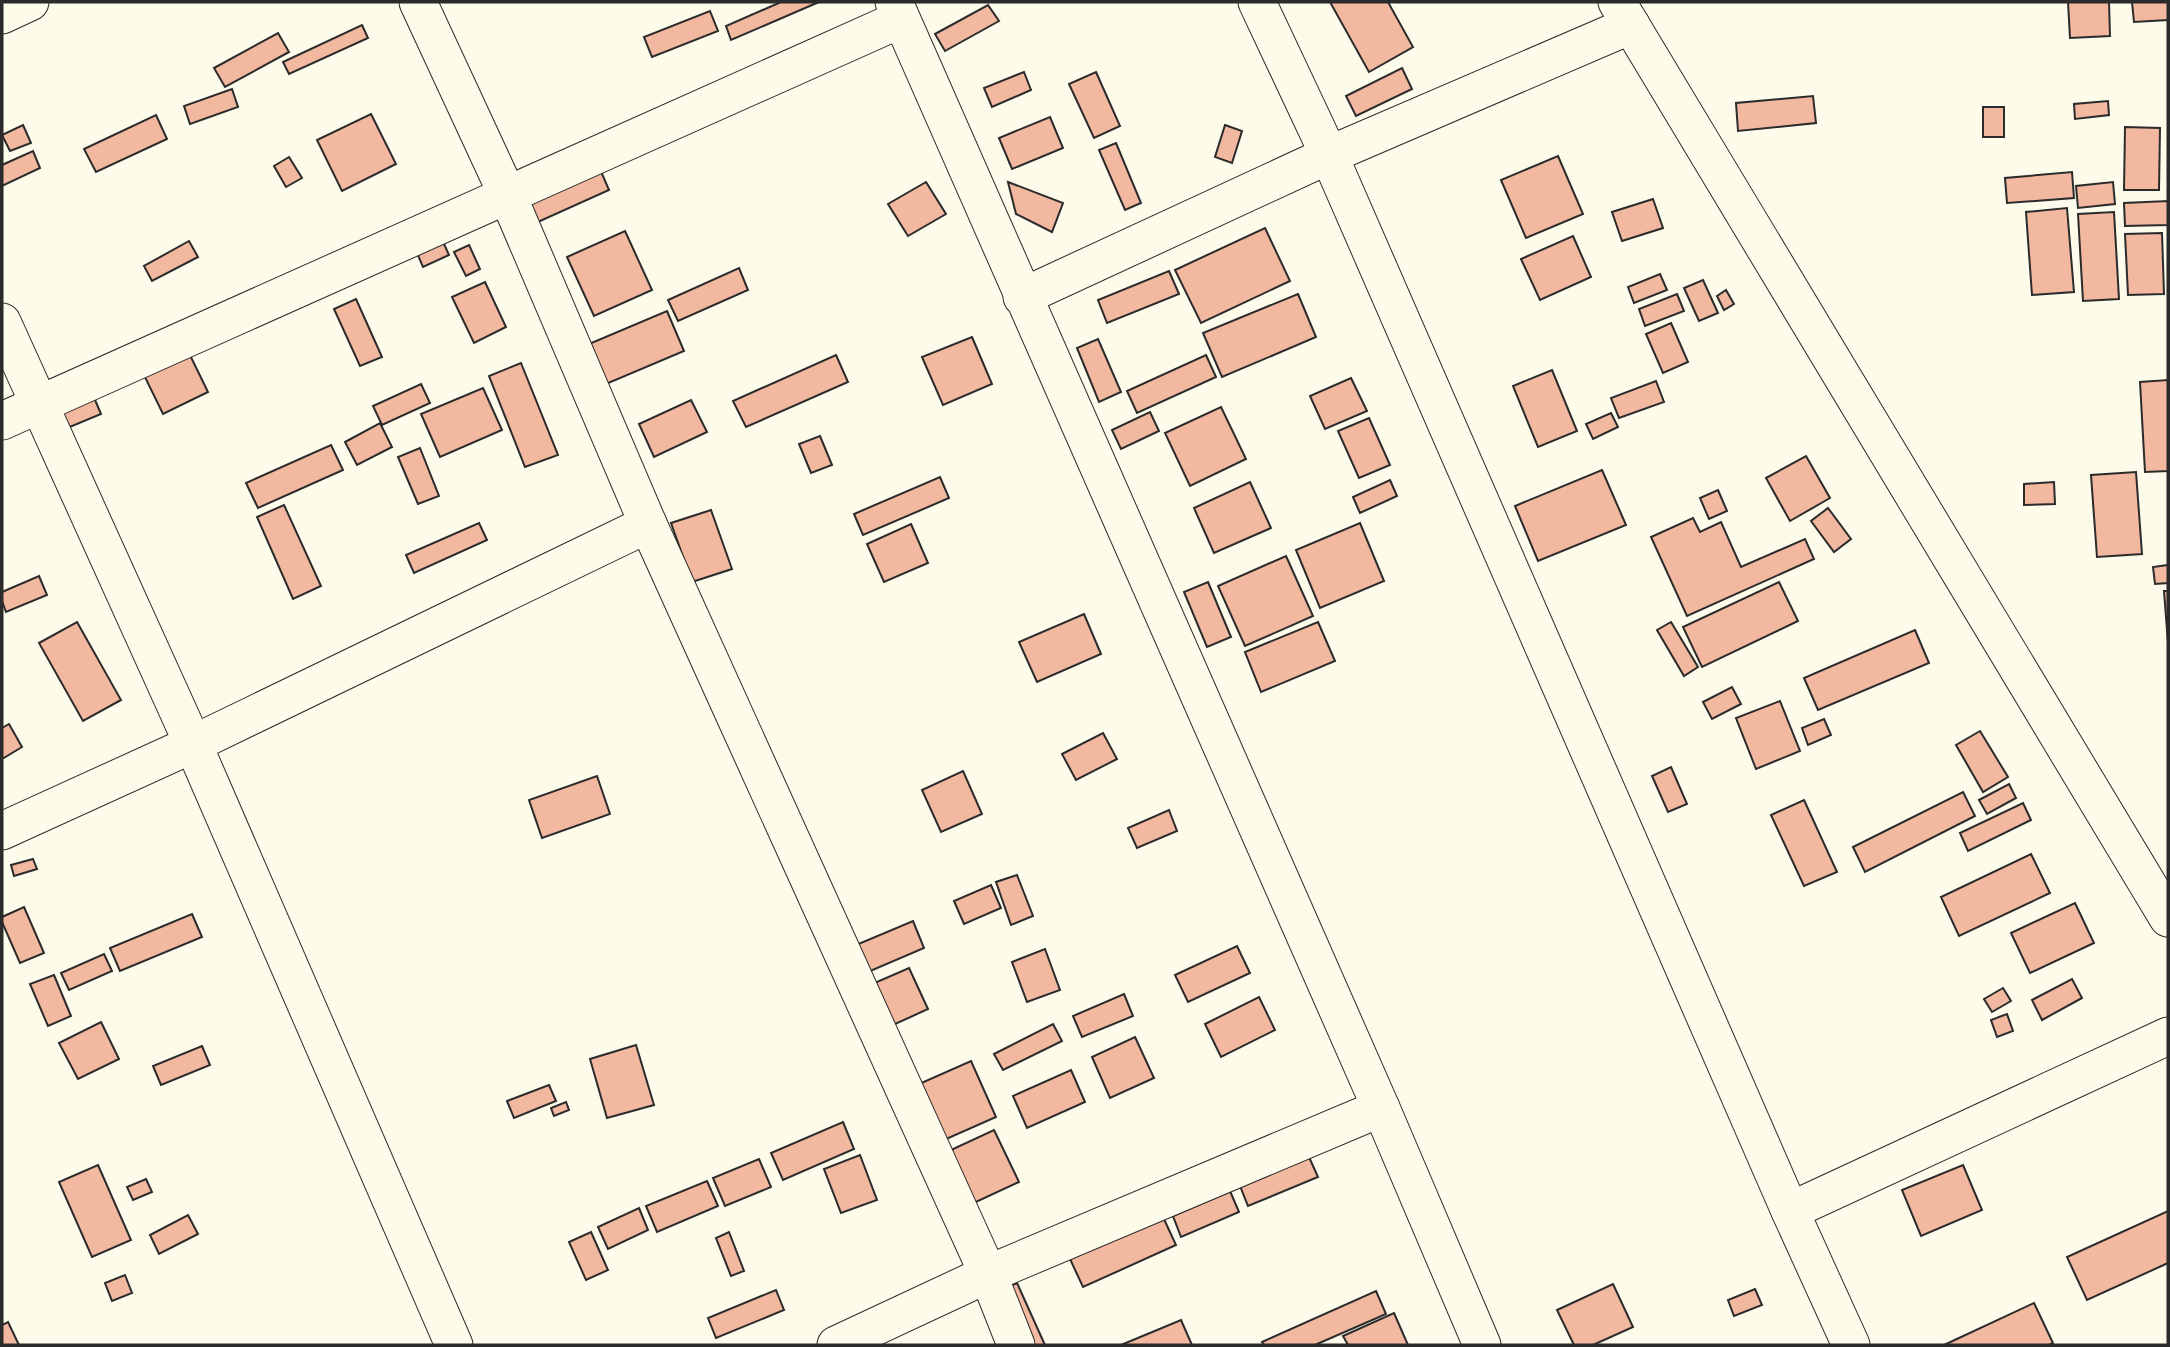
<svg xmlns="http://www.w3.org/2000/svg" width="2170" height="1347" font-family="'Exo 2',sans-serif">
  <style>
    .building { fill: #f2b8a0; stroke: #2b2b2b; stroke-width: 2 }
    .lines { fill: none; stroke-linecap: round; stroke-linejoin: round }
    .minor-casing { stroke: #2b2b2b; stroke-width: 39 }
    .minor { stroke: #fdfbea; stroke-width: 37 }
  </style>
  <rect width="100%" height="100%" fill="#fdfbea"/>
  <g class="building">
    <path d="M781,2H819L731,40L726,26Z"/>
    <path d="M1330,2H1388L1413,47L1369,72Z"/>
    <path d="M2068,2H2109L2110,36L2070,38Z"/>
    <path d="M2132,2H2168V20L2134,22Z"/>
    <path d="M988,5L999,21L945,51L935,34Z"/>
    <path d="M710,11L718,31L652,57L644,37Z"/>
    <path d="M362,25L368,38L289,74L283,62Z"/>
    <path d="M278,33L289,52L225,87L214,68Z"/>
    <path d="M1402,68L1412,89L1356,116L1346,96Z"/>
    <path d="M1024,72L1031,90L992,107L984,88Z"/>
    <path d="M1096,72L1120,126L1094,138L1069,84Z"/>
    <path d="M232,89L238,107L190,124L184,106Z"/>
    <path d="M1813,96L1816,123L1738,131L1736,103Z"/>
    <path d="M2108,101L2109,115L2075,119L2074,104Z"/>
    <rect x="1983" y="107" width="21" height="30"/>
    <path d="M371,114L396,164L342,191L317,140Z"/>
    <path d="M156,115L167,139L96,172L84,149Z"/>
    <path d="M1050,117L1063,148L1012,169L999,138Z"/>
    <path d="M23,125L31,143L10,151L2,135Z"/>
    <path d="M1225,125L1242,131L1232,163L1215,157Z"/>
    <path d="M2125,127L2160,128L2159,190H2124Z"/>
    <path d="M1116,143L1141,203L1125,210L1099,150Z"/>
    <path d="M33,151L40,168L2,186V165Z"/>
    <path d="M1558,156L1583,214L1526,238L1501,180Z"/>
    <path d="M289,157L302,178L286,187L274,166Z"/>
    <path d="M597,162L609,190L538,222L525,194Z"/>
    <path d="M2072,172L2074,198L2007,203L2005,178Z"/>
    <path d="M926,182L946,214L908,236L888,204Z"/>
    <path d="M1008,182L1063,203L1052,232L1016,214Z"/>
    <path d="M2113,182L2115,204L2078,208L2076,186Z"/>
    <path d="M1653,199L1663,228L1622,241L1612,212Z"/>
    <path d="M2168,201V225L2125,226L2124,203Z"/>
    <path d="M2067,208L2074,292L2032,295L2026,212Z"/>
    <path d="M2114,212L2119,299L2083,301L2078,214Z"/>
    <path d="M1265,228L1290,281L1201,323L1175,270Z"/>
    <path d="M625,231L652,290L594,316L567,257Z"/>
    <path d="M2162,233L2164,294L2128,295L2125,234Z"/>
    <path d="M440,235L449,255L423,267L414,246Z"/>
    <path d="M1573,236L1591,277L1540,300L1521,259Z"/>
    <path d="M189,241L198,257L152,281L144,266Z"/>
    <path d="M469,245L480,269L466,276L454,252Z"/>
    <path d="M739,268L748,290L678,321L668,300Z"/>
    <path d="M1169,271L1179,294L1107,323L1098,300Z"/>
    <path d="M1660,274L1667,290L1634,303L1628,287Z"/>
    <path d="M1703,280L1718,313L1699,321L1684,288Z"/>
    <path d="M485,282L506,327L474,343L452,297Z"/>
    <path d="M1726,290L1734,304L1724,310L1717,296Z"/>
    <path d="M1298,294L1316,337L1222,377L1203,333Z"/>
    <path d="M1677,294L1684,311L1645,326L1639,309Z"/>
    <path d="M356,299L382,357L360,366L334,309Z"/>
    <path d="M667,311L684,351L606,384L589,344Z"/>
    <path d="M1671,323L1688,362L1663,373L1646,334Z"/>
    <path d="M972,337L992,384L943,405L922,357Z"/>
    <path d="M1098,339L1121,392L1099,402L1077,348Z"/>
    <path d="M186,347L208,392L163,414L141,369Z"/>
    <path d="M836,355L848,382L746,427L733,401Z"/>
    <path d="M1206,355L1216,377L1137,413L1127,391Z"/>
    <path d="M521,363L558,455L525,467L489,376Z"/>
    <path d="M1552,370L1577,431L1538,447L1513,386Z"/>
    <path d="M1351,378L1367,411L1325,429L1310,396Z"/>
    <path d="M2168,380V471L2145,472L2140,382Z"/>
    <path d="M1656,381L1664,402L1619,418L1611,398Z"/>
    <path d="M421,384L430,403L382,425L373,406Z"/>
    <path d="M90,388L101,414L65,429L53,404Z"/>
    <path d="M483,388L502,430L440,457L421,414Z"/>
    <path d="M691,400L707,432L654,457L639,424Z"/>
    <path d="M1221,407L1246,459L1190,486L1165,433Z"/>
    <path d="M1150,412L1159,431L1121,449L1112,430Z"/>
    <path d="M1611,413L1618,427L1593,439L1586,424Z"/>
    <path d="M1369,418L1390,465L1359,478L1338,431Z"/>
    <path d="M380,423L392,447L357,465L345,442Z"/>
    <path d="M820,436L832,465L811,473L799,444Z"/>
    <path d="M331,445L343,470L258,508L246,483Z"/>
    <path d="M420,448L439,496L418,504L398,457Z"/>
    <path d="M1806,456L1830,498L1790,521L1766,478Z"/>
    <path d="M1602,470L1626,525L1538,561L1515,506Z"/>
    <path d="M2136,472L2142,554L2097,557L2091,475Z"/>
    <path d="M940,477L949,498L863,535L854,514Z"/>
    <path d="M1390,480L1397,496L1360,513L1353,497Z"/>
    <path d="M1250,482L1271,528L1214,553L1194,508Z"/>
    <path d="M2054,482L2055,504L2024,505V484Z"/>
    <path d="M1718,490L1727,511L1709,519L1700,498Z"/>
    <path d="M284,505L321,586L293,599L257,517Z"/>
    <path d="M1828,508L1851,539L1834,552L1811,521Z"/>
    <path d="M711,510L732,569L692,582L671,523Z"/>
    <path d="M1693,518L1700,532L1721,522L1741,567L1805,539L1814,559L1687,616L1651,537Z"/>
    <path d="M479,523L487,540L414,573L406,555Z"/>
    <path d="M1360,523L1384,581L1320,608L1296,550Z"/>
    <path d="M911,524L928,563L884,582L867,544Z"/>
    <path d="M1286,556L1313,616L1245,646L1218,586Z"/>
    <path d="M2168,565V583L2155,584L2153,567Z"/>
    <path d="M39,576L47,595L6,612L2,601V592Z"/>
    <path d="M1208,582L1231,637L1207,647L1184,592Z"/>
    <path d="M1779,582L1798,621L1702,667L1683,627Z"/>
    <path d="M2164,591H2168V643Z"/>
    <path d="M1084,614L1101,654L1037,682L1019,642Z"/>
    <path d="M77,622L121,700L83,721L39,643Z"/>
    <path d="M1318,622L1335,661L1261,692L1245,652Z"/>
    <path d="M1671,622L1698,667L1684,676L1657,630Z"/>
    <path d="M1915,630L1929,663L1818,710L1804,678Z"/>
    <path d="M1732,687L1741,704L1712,719L1703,702Z"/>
    <path d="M1780,701L1800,751L1756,769L1736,718Z"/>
    <path d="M1824,719L1831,735L1808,745L1802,728Z"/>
    <path d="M9,724L22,747L2,759V728Z"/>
    <path d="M1980,731L2008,777L1983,792L1956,745Z"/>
    <path d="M1103,733L1117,759L1076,780L1062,754Z"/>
    <path d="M1671,767L1687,804L1668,812L1652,776Z"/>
    <path d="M963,771L982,814L941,832L922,790Z"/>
    <path d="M597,776L610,814L542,838L529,800Z"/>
    <path d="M2009,784L2016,798L1987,814L1979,800Z"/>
    <path d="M1963,792L1975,816L1865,872L1853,847Z"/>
    <path d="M1804,800L1837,872L1804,886L1771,815Z"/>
    <path d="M2023,803L2031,820L1968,851L1960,833Z"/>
    <path d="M1169,810L1177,831L1137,848L1128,828Z"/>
    <path d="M2031,854L2050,893L1959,936L1941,897Z"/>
    <path d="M33,859L37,869L14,876L11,865Z"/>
    <path d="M1017,875L1033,916L1011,925L996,882Z"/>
    <path d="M991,885L1001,908L964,924L954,901Z"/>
    <path d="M2075,903L2094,943L2030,973L2011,933Z"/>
    <path d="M24,907L44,953L20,963L2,922V917Z"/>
    <path d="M192,914L202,937L120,971L110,948Z"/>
    <path d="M913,921L924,948L868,972L856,945Z"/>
    <path d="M1237,946L1250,973L1188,1002L1175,975Z"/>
    <path d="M1045,949L1060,990L1027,1002L1012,962Z"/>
    <path d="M104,954L112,971L69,990L61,973Z"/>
    <path d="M909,968L928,1009L882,1030L863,988Z"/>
    <path d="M54,975L71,1016L48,1026L30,984Z"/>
    <path d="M2072,979L2082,998L2042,1020L2032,1000Z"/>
    <path d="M2003,988L2011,1001L1992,1012L1984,999Z"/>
    <path d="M1124,994L1133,1016L1082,1037L1073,1016Z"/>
    <path d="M1259,997L1275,1030L1221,1057L1205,1024Z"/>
    <path d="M2007,1014L2013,1031L1997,1037L1991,1020Z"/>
    <path d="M101,1022L119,1059L78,1079L59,1043Z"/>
    <path d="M1053,1024L1062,1041L1003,1070L994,1054Z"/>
    <path d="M1135,1037L1154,1078L1110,1098L1092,1057Z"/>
    <path d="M636,1045L654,1105L607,1118L590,1059Z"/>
    <path d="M202,1046L210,1065L161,1085L153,1066Z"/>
    <path d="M971,1061L996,1117L935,1144L910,1088Z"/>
    <path d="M1071,1070L1085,1102L1027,1128L1013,1096Z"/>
    <path d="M549,1085L556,1101L514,1118L507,1101Z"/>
    <path d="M566,1102L569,1110L554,1116L551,1108Z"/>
    <path d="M843,1122L854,1149L783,1180L771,1153Z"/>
    <path d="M994,1130L1019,1182L963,1208L938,1156Z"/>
    <path d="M860,1155L877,1200L841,1213L824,1169Z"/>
    <path d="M1309,1157L1318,1177L1248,1206L1240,1186Z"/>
    <path d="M759,1159L771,1187L725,1206L713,1178Z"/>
    <path d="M98,1165L131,1240L92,1257L59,1182Z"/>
    <path d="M1963,1165L1982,1210L1921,1236L1902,1190Z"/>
    <path d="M146,1179L152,1192L133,1200L127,1187Z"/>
    <path d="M707,1181L718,1206L657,1232L646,1206Z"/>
    <path d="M1230,1191L1239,1212L1181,1237L1173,1216Z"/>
    <path d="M639,1208L648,1230L608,1249L598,1227Z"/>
    <path d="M2168,1211V1263L2087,1300L2067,1257Z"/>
    <path d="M188,1215L198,1234L159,1254L150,1235Z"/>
    <path d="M1163,1217L1176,1245L1083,1287L1070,1259Z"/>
    <path d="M591,1232L608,1270L586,1280L569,1242Z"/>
    <path d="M729,1232L744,1271L731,1276L716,1238Z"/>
    <path d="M125,1275L132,1293L112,1301L105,1283Z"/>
    <path d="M1017,1283L1045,1345H1023L999,1291Z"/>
    <path d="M1613,1284L1633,1327L1593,1345H1574L1557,1310Z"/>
    <path d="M1755,1289L1762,1305L1734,1316L1728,1300Z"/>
    <path d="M776,1290L784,1310L716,1338L708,1318Z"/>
    <path d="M1376,1291L1386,1314L1315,1345H1264L1262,1342Z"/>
    <path d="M2034,1303L2053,1343L2049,1345H1944Z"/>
    <path d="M1394,1313L1408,1345H1348L1343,1336Z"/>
    <path d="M1181,1320L1192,1345H1121Z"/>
    <path d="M8,1322L19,1345H2V1325Z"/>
  </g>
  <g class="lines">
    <defs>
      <g id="minor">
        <path d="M418,2L507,194L648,524L988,1274L1016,1345"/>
        <path d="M894,2L1381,1108L1482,1345"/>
        <path d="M1257,2L1329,155L1790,1211L1851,1345"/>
        <path d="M1617,2L2168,918"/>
        <path d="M2,15L30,2"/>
        <path d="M1022,297L1329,155L1631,25"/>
        <path d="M2,322L193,744L454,1345"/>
        <path d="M2,421L901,19"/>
        <path d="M2,831L193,744L648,524"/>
        <path d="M1790,1211L2168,1036"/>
        <path d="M836,1345L988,1274L1381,1108"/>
      </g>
    </defs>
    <use href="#minor" class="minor-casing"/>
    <use href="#minor" class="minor"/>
  </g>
  <rect width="2170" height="1347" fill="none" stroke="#2b2b2b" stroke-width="7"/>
</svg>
